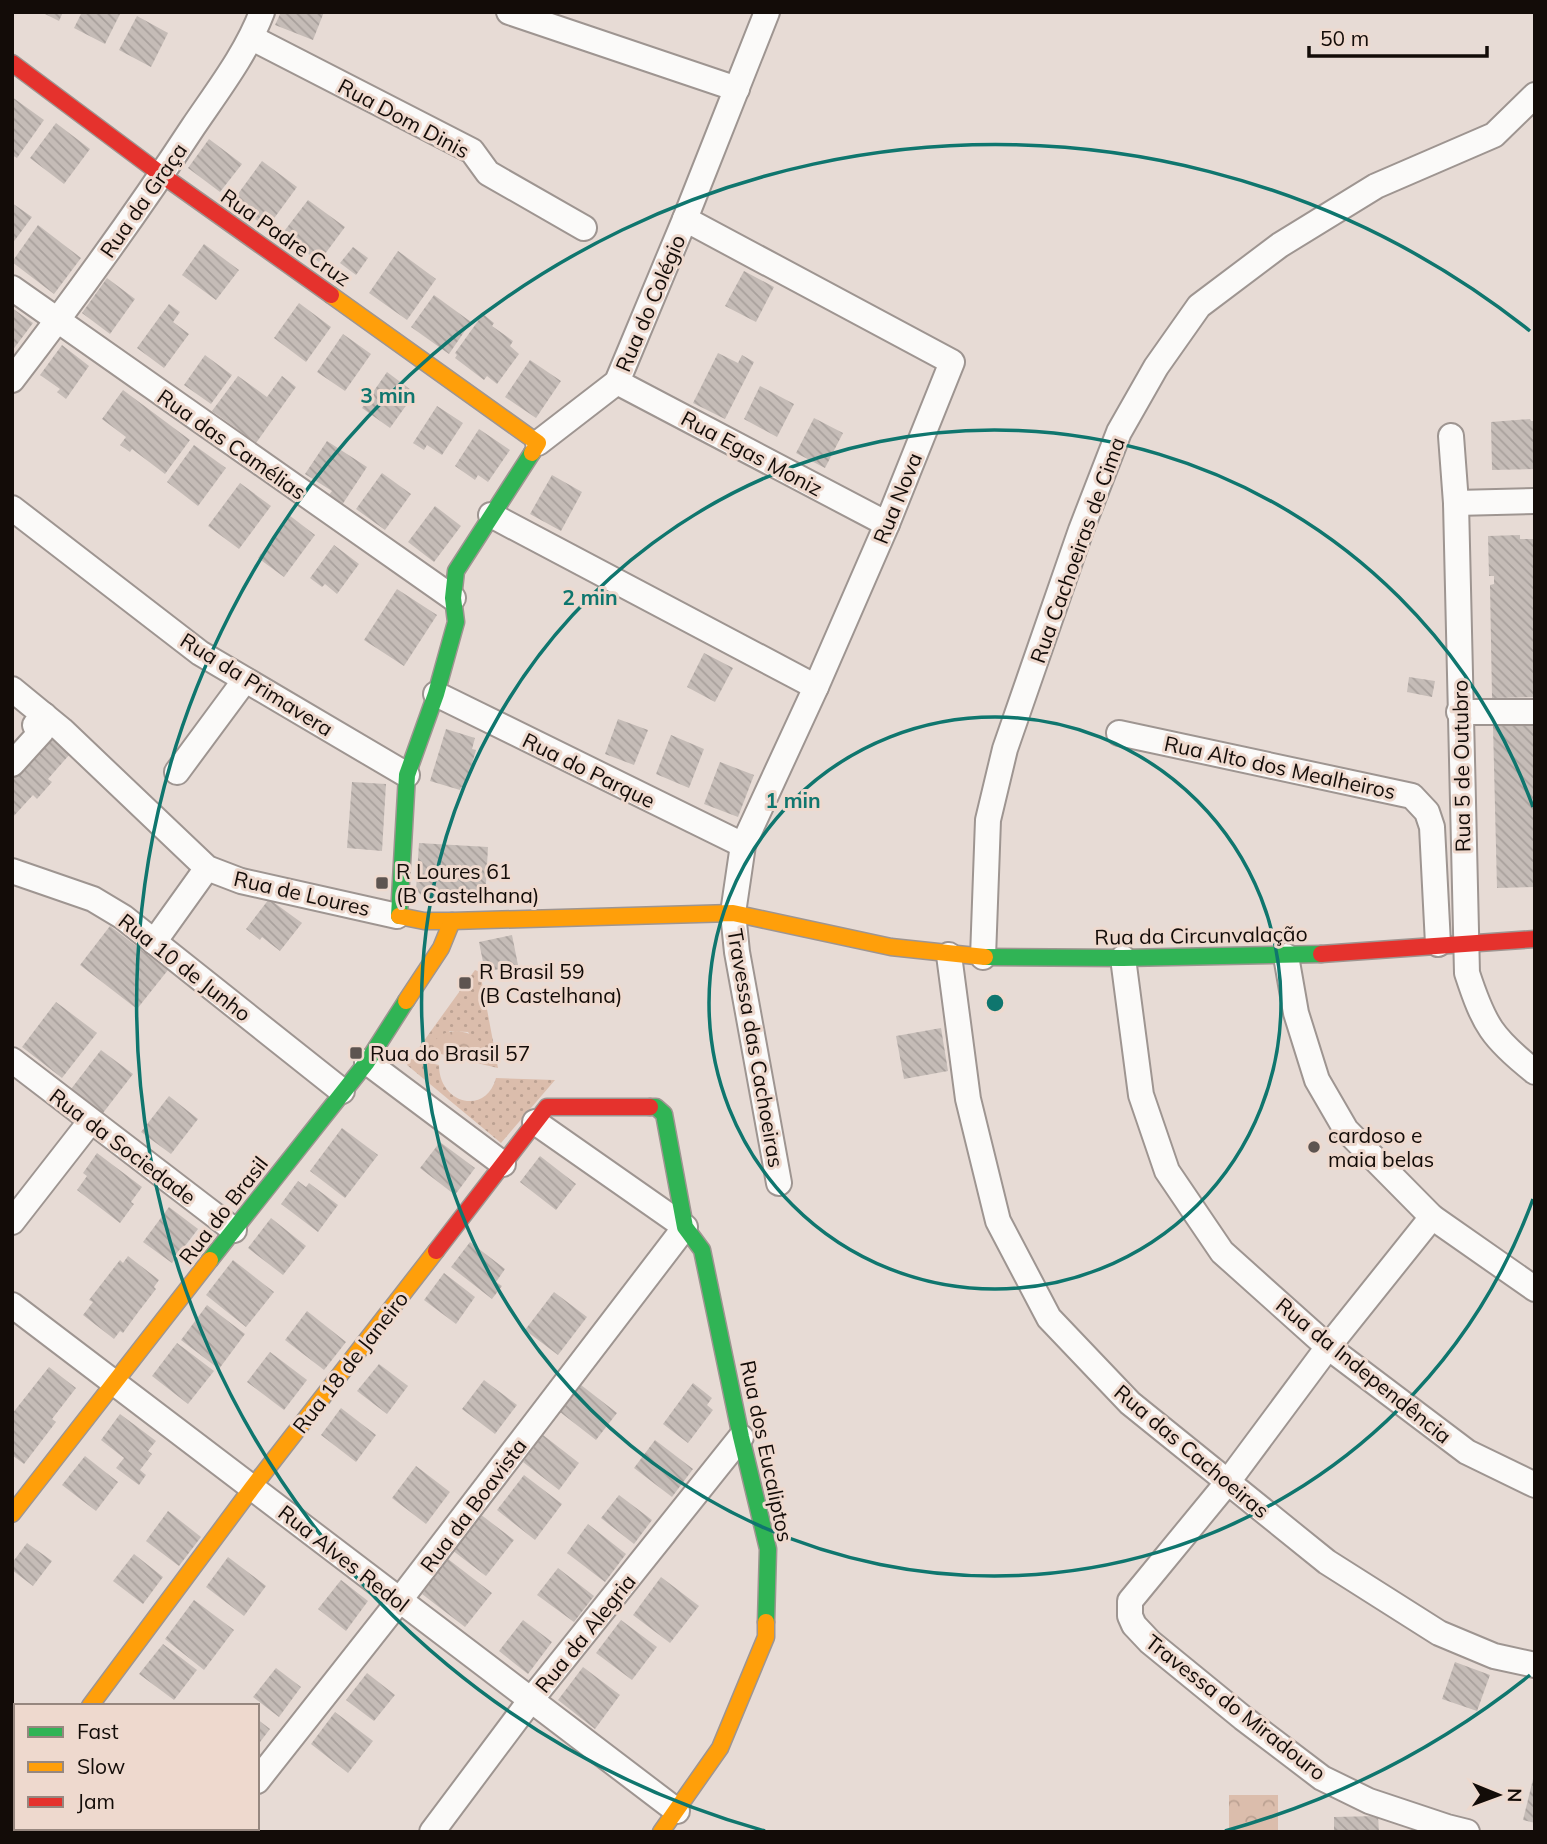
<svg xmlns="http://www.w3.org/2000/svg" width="1547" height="1844" font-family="Mulish,sans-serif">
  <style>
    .grass { fill: url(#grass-dots) }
    .forest { fill: url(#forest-crowns) }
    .building { fill: url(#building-back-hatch) }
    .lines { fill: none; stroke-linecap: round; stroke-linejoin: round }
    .street-casing { stroke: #9e9591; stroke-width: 28 }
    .fast-casing { stroke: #9e9591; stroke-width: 19 }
    .slow-casing { stroke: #9e9591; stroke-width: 19 }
    .jam-casing { stroke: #9e9591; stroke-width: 19 }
    .street { stroke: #fbfaf9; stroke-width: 24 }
    .fast { stroke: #30b455; stroke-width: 16 }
    .slow { stroke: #ff9f0a; stroke-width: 16 }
    .jam { stroke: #e5322d; stroke-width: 16 }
    .ring { fill: none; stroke: #0f766e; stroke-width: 3.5 }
    .poi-dot { fill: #5d5450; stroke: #eed9ce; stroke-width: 2.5 }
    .labels { text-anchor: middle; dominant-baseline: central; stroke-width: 6; stroke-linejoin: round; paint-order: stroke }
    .street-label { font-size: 21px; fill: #130c08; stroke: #eed9ce }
    .poi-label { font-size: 21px; fill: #130c08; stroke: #eed9ce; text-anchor: start }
    .centre { fill: #0f766e; stroke: #eed9ce; stroke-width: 3.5 }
    .ring-label { font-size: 21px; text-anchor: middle; font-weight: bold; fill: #0f766e; stroke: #eed9ce; stroke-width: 6; stroke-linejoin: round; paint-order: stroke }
  </style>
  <defs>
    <pattern id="grass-dots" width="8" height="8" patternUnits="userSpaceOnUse" patternTransform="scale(1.75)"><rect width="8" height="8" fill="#dbbdac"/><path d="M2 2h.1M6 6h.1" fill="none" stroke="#bba192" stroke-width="1.8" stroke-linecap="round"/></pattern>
    <pattern id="forest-crowns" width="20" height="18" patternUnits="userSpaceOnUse" patternTransform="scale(1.75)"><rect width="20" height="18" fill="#dbbdac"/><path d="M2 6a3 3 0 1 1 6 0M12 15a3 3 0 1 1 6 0" fill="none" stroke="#bba192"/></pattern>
    <pattern id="building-back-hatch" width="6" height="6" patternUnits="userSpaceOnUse" patternTransform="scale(1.75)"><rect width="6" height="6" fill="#c5bcb7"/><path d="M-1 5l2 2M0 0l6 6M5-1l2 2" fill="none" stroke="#a8a09c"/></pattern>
  </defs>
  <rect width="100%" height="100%" fill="#e7dbd5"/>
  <g class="grass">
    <path d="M475,970L480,972L498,1068L485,1065L486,1058L468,1032L450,1031L430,1048L429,1051L418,1049Z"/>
    <path d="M411,1059L439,1065C439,1104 486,1116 496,1078L555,1080L501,1143L407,1065Z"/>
  </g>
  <g class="forest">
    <path d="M455,1031C477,1032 487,1044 485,1065L429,1051C433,1039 442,1032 455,1031Z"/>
    <rect x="1229" y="1795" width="49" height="37"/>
  </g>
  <g class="building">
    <path d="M41,12H63L59,21Z"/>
    <path d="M82,12H121L105,44L74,28Z"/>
    <path d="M281,12H324L313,40L275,25Z"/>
    <path d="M137,16L168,33L151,67L119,50Z"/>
    <path d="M12,97L44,120L17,158L12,155Z"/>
    <path d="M56,123L90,149L64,184L30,158Z"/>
    <path d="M209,139L242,164L220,192L188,168Z"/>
    <path d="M262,161L297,187L267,228L232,202Z"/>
    <path d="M308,200L345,227L319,262L282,234Z"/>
    <path d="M12,203L32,217L12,244Z"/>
    <path d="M38,225L81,258L54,294L12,262Z"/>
    <path d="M204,244L239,270L216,300L182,275Z"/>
    <path d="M353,247L368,258L356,275L340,263Z"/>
    <path d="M398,251L436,279L407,320L369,293Z"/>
    <path d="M744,271L774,287L756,322L725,306Z"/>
    <path d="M107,278L135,299L110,334L82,313Z"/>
    <path d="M434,295L471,322L449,354L411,327Z"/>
    <path d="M299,303L331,327L306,362L274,338Z"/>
    <path d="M169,304L180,312L173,322L189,334L164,368L137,348Z"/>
    <path d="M12,308L33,323L12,351Z"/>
    <path d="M483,314L494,323L492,326L513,341L510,346L519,354L497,384L487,376L484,380L455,358L457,355L455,353Z"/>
    <path d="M343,334L371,354L345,391L317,372Z"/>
    <path d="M62,345L89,366L66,399L57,392L60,389L40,375Z"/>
    <path d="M718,353L738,363L742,355L754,362L725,419L693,403Z"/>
    <path d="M205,355L232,375L211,404L184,385Z"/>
    <path d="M530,360L561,381L536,418L505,397Z"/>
    <path d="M387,372L415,393L390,428L362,408Z"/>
    <path d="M238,376L267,397L282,376L296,387L256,443L212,411Z"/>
    <path d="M760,386L794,404L777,437L744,419Z"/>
    <path d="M123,390L190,440L165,474L132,449L130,452L120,445L126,437L102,419Z"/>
    <path d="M437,406L463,423L442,455L427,445L424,450L413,443Z"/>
    <path d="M814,418L843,433L825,468L796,453Z"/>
    <path d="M1530,419L1531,421H1535V469L1492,470L1491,422Z"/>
    <path d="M479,429L510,450L488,482L478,475L475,480L455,466Z"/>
    <path d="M327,441L367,467L342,505L328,496L332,491L305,474Z"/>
    <path d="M194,445L226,468L198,506L167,482Z"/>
    <path d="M382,473L411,494L385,530L356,509Z"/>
    <path d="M552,475L582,492L561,531L530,514Z"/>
    <path d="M240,483L271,506L239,549L208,526Z"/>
    <path d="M435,506L461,526L434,562L408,542Z"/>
    <path d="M289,515L315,535L284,577L258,558Z"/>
    <path d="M1520,535V539H1535V697L1492,698L1490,585L1494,584V576H1489L1488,536Z"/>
    <path d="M334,545L359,564L337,594L325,584L322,587L310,578Z"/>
    <path d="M397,589L437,615L404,666L364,640Z"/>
    <path d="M704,653L733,668L715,702L687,687Z"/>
    <path d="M1409,677L1435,681L1432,697L1407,692Z"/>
    <path d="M618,719L648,730L634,765L605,754Z"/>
    <path d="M1535,725V887L1497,888L1493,726Z"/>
    <path d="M446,729L475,738L472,749L476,750L465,788L461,787L460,790L430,781Z"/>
    <path d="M48,735L70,754L48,779L52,782L37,799L33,795L12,818V774Z"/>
    <path d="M671,735L704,749L689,788L656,774Z"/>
    <path d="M720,762L754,775L738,817L704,804Z"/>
    <path d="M352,782L386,784L382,851L347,848Z"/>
    <path d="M419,843L488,847L485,901L424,898L416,890Z"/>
    <path d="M269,899L302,923L280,951L262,937L260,940L246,929Z"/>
    <path d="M110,926L168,970L137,1009L80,965Z"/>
    <path d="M512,935L518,965L485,972L479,942Z"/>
    <path d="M56,1002L97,1033L62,1078L22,1047Z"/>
    <path d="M941,1028L948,1071L904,1079L896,1036Z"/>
    <path d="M101,1050L133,1074L103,1113L71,1089Z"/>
    <path d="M169,1096L198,1119L171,1154L141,1132Z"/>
    <path d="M342,1128L378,1155L345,1198L310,1171Z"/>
    <path d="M440,1142L475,1168L455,1195L420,1168Z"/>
    <path d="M97,1153L142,1187L131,1202L134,1204L120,1223L77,1190L87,1176L83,1173Z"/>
    <path d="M540,1156L576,1184L556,1210L520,1182Z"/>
    <path d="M298,1181L306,1187L309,1183L338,1205L318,1232L281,1204Z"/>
    <path d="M169,1207L198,1229L172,1263L143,1242Z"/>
    <path d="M271,1218L306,1246L283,1275L248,1248Z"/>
    <path d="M470,1242L505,1269L496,1282L502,1286L492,1299L451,1267Z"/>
    <path d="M128,1256L159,1280L154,1287L156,1289L139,1311L123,1333L120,1331L114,1339L83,1315L93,1302L89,1300L120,1260L123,1263Z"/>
    <path d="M233,1260L274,1292L246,1327L206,1295Z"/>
    <path d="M444,1273L475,1297L456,1324L424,1300Z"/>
    <path d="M554,1292L587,1317L558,1355L525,1330Z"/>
    <path d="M207,1305L245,1334L219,1369L181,1340Z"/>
    <path d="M307,1311L346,1342L324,1370L285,1340Z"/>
    <path d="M177,1343L214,1371L188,1404L152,1376Z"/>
    <path d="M270,1352L307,1380L284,1410L247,1382Z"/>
    <path d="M379,1364L408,1386L387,1414L357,1391Z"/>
    <path d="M49,1367L76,1388L52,1419L56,1422L24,1464L12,1455V1414Z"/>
    <path d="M484,1380L517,1405L495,1434L462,1409Z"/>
    <path d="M693,1383L712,1398L707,1405L713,1410L688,1443L663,1424Z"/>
    <path d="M581,1385L617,1413L596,1440L560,1412Z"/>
    <path d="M341,1408L376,1435L356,1462L321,1435Z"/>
    <path d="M120,1414L156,1441L148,1451L152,1454L140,1470L146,1475L139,1485L116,1468L124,1458L101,1440Z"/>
    <path d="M543,1435L579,1463L559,1490L523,1462Z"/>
    <path d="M655,1440L693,1469L672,1497L634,1468Z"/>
    <path d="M85,1456L118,1482L96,1511L62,1485Z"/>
    <path d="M416,1466L450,1492L426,1524L392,1498Z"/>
    <path d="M524,1475L562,1504L535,1540L497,1510Z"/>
    <path d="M619,1495L652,1520L634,1544L601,1518Z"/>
    <path d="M168,1511L201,1537L179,1566L146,1541Z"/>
    <path d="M480,1514L514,1540L486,1576L452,1550Z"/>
    <path d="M588,1524L626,1554L605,1582L567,1553Z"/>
    <path d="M27,1543L52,1561L33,1586L12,1570V1563Z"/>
    <path d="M134,1554L163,1577L143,1604L113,1581Z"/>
    <path d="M228,1557L266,1586L244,1616L206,1587Z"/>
    <path d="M448,1559L492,1593L465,1627L422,1594Z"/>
    <path d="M558,1568L594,1596L574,1622L537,1595Z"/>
    <path d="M661,1577L699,1606L670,1643L633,1615Z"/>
    <path d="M341,1580L368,1601L346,1631L318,1609Z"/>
    <path d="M194,1600L234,1630L204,1670L165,1639Z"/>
    <path d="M523,1620L552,1642L528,1674L499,1651Z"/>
    <path d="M621,1620L657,1647L632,1680L596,1653Z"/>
    <path d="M163,1644L197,1670L174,1700L139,1674Z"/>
    <path d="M1455,1662L1490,1675L1477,1711L1442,1699Z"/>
    <path d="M583,1667L620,1695L595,1729L558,1700Z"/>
    <path d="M276,1668L301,1687L279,1717L253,1697Z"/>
    <path d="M367,1673L395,1695L374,1721L346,1700Z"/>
    <path d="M335,1712L373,1741L348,1773L311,1744Z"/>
    <path d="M257,1719L270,1729L257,1746Z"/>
    <path d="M1534,1775H1535V1823L1523,1820Z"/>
    <path d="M1378,1816L1379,1832H1334V1817Z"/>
  </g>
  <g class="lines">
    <defs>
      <g id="street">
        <path d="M509,12L737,89"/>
        <path d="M252,38L472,151L488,173L584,228"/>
        <path d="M685,219L952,362L887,524L816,687L743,845L733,913L737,952L779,1183"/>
        <path d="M12,288L453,598"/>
        <path d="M12,380C75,298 136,214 193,127C218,90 246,54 262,12"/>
        <path d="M617,382L887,524"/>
        <path d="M1451,436L1456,503L1467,973C1484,1025 1492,1038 1535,1072"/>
        <path d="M538,443L617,382L685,219L767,12"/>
        <path d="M1456,503L1535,501"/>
        <path d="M12,508L200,653L407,775"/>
        <path d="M491,515L816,687"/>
        <path d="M12,689L62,730L207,868L241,881L397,916"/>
        <path d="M436,694L743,845"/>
        <path d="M1459,712H1535"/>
        <path d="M1119,733L1412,796L1427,812L1432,827L1438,944"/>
        <path d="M12,764L42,731L35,725L44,715"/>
        <path d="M177,772L245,680"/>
        <path d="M12,871L93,899L123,917L342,1091"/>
        <path d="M154,942L207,868"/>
        <path d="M949,955L968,1099L998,1221L1049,1318L1130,1403L1327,1562L1439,1633L1494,1656L1535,1665"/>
        <path d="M1286,956L1296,1013L1317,1080L1346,1130L1432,1217L1535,1289"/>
        <path d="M983,957L988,820L1005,749L1081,530L1119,432L1156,367L1199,306L1280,245L1376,186L1494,135L1535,95"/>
        <path d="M1123,958L1141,1095L1167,1171L1222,1252L1328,1347L1467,1452L1535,1485"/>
        <path d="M12,1060L234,1230"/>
        <path d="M367,1062L503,1164"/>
        <path d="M1432,1217L1328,1347L1227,1483L1130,1601V1616L1134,1625L1150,1642L1243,1718L1322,1778L1369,1801L1447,1827L1467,1832"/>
        <path d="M12,1222L90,1122"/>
        <path d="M12,1305L677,1811"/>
        <path d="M257,1781L399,1601L685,1227L535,1122"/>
        <path d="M12,1810L16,1805"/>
        <path d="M217,1832L220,1828"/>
        <path d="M432,1832L530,1701L741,1437"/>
      </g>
      <g id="fast">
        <path d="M399,916L407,775L436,694L456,622L453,598L456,571L532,453"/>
        <path d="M985,957L1123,958L1321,954"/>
        <path d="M650,1107H656L664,1114L685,1227L702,1250L741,1437L768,1549L766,1622"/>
        <path d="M210,1260L367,1062L406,1001"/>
      </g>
      <g id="slow">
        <path d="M331,295L538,443L532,453"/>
        <path d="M399,916L424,921H452L733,913L891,947L985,957"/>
        <path d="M406,1001L441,948L452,921"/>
        <path d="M12,1514L210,1260"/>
        <path d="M90,1706L252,1488L436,1251"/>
        <path d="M661,1832L720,1748L766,1637V1622"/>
      </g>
      <g id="jam">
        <path d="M12,63L162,175L331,295"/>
        <path d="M1321,954L1535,939"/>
        <path d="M436,1251L547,1107H650"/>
      </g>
    </defs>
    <use href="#street" class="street-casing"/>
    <use href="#fast" class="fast-casing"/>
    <use href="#slow" class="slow-casing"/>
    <use href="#jam" class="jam-casing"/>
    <use href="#street" class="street"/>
    <use href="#fast" class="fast"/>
    <use href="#slow" class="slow"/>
    <use href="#jam" class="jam"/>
  </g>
  <g class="ring">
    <circle cx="995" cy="1003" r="286"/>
    <path d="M1533 1199A573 573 0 1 1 1533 807"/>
    <path d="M1530 1675A859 859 0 0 1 1225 1831M765 1831A859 859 0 1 1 1530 331"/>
  </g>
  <g class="poi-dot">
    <rect x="375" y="876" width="14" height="14" rx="3.5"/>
    <rect x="458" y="976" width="14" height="14" rx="3.5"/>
    <rect x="349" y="1046" width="14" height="14" rx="3.5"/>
    <circle cx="1314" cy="1147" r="7"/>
  </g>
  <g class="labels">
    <g class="street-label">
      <text transform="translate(404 118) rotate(28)">Rua Dom Dinis</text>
      <text transform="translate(143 200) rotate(-55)">Rua da Graça</text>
      <text transform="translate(286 237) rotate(35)">Rua Padre Cruz</text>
      <text transform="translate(650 303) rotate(-67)">Rua do Colégio</text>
      <text transform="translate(232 444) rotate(35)">Rua das Camélias</text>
      <text transform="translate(752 453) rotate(28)">Rua Egas Moniz</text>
      <text transform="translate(897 498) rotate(-68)">Rua Nova</text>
      <text transform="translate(1077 550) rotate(-70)">Rua Cachoeiras de Cima</text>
      <text transform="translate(257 684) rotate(32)">Rua da Primavera</text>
      <text transform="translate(1461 766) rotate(-91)">Rua 5 de Outubro</text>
      <text transform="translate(1280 767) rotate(12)">Rua Alto dos Mealheiros</text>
      <text transform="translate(589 770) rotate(26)">Rua do Parque</text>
      <text transform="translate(302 893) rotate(13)">Rua de Loures</text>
      <text transform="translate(1201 935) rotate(-1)">Rua da Circunvalação</text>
      <text transform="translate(185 967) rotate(38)">Rua 10 de Junho</text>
      <text transform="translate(756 1048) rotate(80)">Travessa das Cachoeiras</text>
      <text transform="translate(123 1146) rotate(37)">Rua da Sociedade</text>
      <text transform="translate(223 1210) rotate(-52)">Rua do Brasil</text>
      <text transform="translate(350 1362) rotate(-52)">Rua 18 de Janeiro</text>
      <text transform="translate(1364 1370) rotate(39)">Rua da Independência</text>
      <text transform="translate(767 1451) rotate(78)">Rua dos Eucaliptos</text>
      <text transform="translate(1192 1451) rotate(40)">Rua das Cachoeiras</text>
      <text transform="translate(473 1505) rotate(-53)">Rua da Boavista</text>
      <text transform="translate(344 1558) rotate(38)">Rua Alves Redol</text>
      <text transform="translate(585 1633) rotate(-51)">Rua da Alegria</text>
      <text transform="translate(1236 1707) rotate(38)">Travessa do Miradouro</text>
    </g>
    <g class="poi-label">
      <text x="396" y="871">R Loures 61<tspan x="396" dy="24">(B Castelhana)</tspan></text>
      <text x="479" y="971">R Brasil 59<tspan x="479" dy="24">(B Castelhana)</tspan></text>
      <text x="370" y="1053">Rua do Brasil 57</text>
      <text x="1328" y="1135">cardoso e<tspan x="1328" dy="24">maia belas</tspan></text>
    </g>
  </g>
  <circle cx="995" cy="1003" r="10" class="centre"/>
  <g class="ring-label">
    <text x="388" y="403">3 min</text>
    <text x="590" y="605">2 min</text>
    <text x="793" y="808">1 min</text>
  </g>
  <rect width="1547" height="1844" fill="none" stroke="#130c08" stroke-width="28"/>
  <rect x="14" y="1704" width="245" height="126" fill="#eed9ce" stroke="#96877f" stroke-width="2"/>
  <rect x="28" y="1727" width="35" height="10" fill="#30b455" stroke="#96877f" stroke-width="2"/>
  <text x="77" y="1739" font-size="21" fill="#130c08">Fast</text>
  <rect x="28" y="1762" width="35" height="10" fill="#ff9f0a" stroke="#96877f" stroke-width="2"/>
  <text x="77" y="1774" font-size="21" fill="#130c08">Slow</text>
  <rect x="28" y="1797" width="35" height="10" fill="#e5322d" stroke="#96877f" stroke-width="2"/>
  <text x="77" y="1809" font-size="21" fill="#130c08">Jam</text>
  <g transform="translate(1498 1795) rotate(91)" stroke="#eed9ce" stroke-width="5" paint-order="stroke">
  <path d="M0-5L12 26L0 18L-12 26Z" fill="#130c08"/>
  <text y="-10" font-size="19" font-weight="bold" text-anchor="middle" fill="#130c08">N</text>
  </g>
  <path d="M1309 46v10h178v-10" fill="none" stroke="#130c08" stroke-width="3.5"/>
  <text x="1320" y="46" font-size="21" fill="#130c08" stroke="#eed9ce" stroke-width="5" paint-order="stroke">50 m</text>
</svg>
